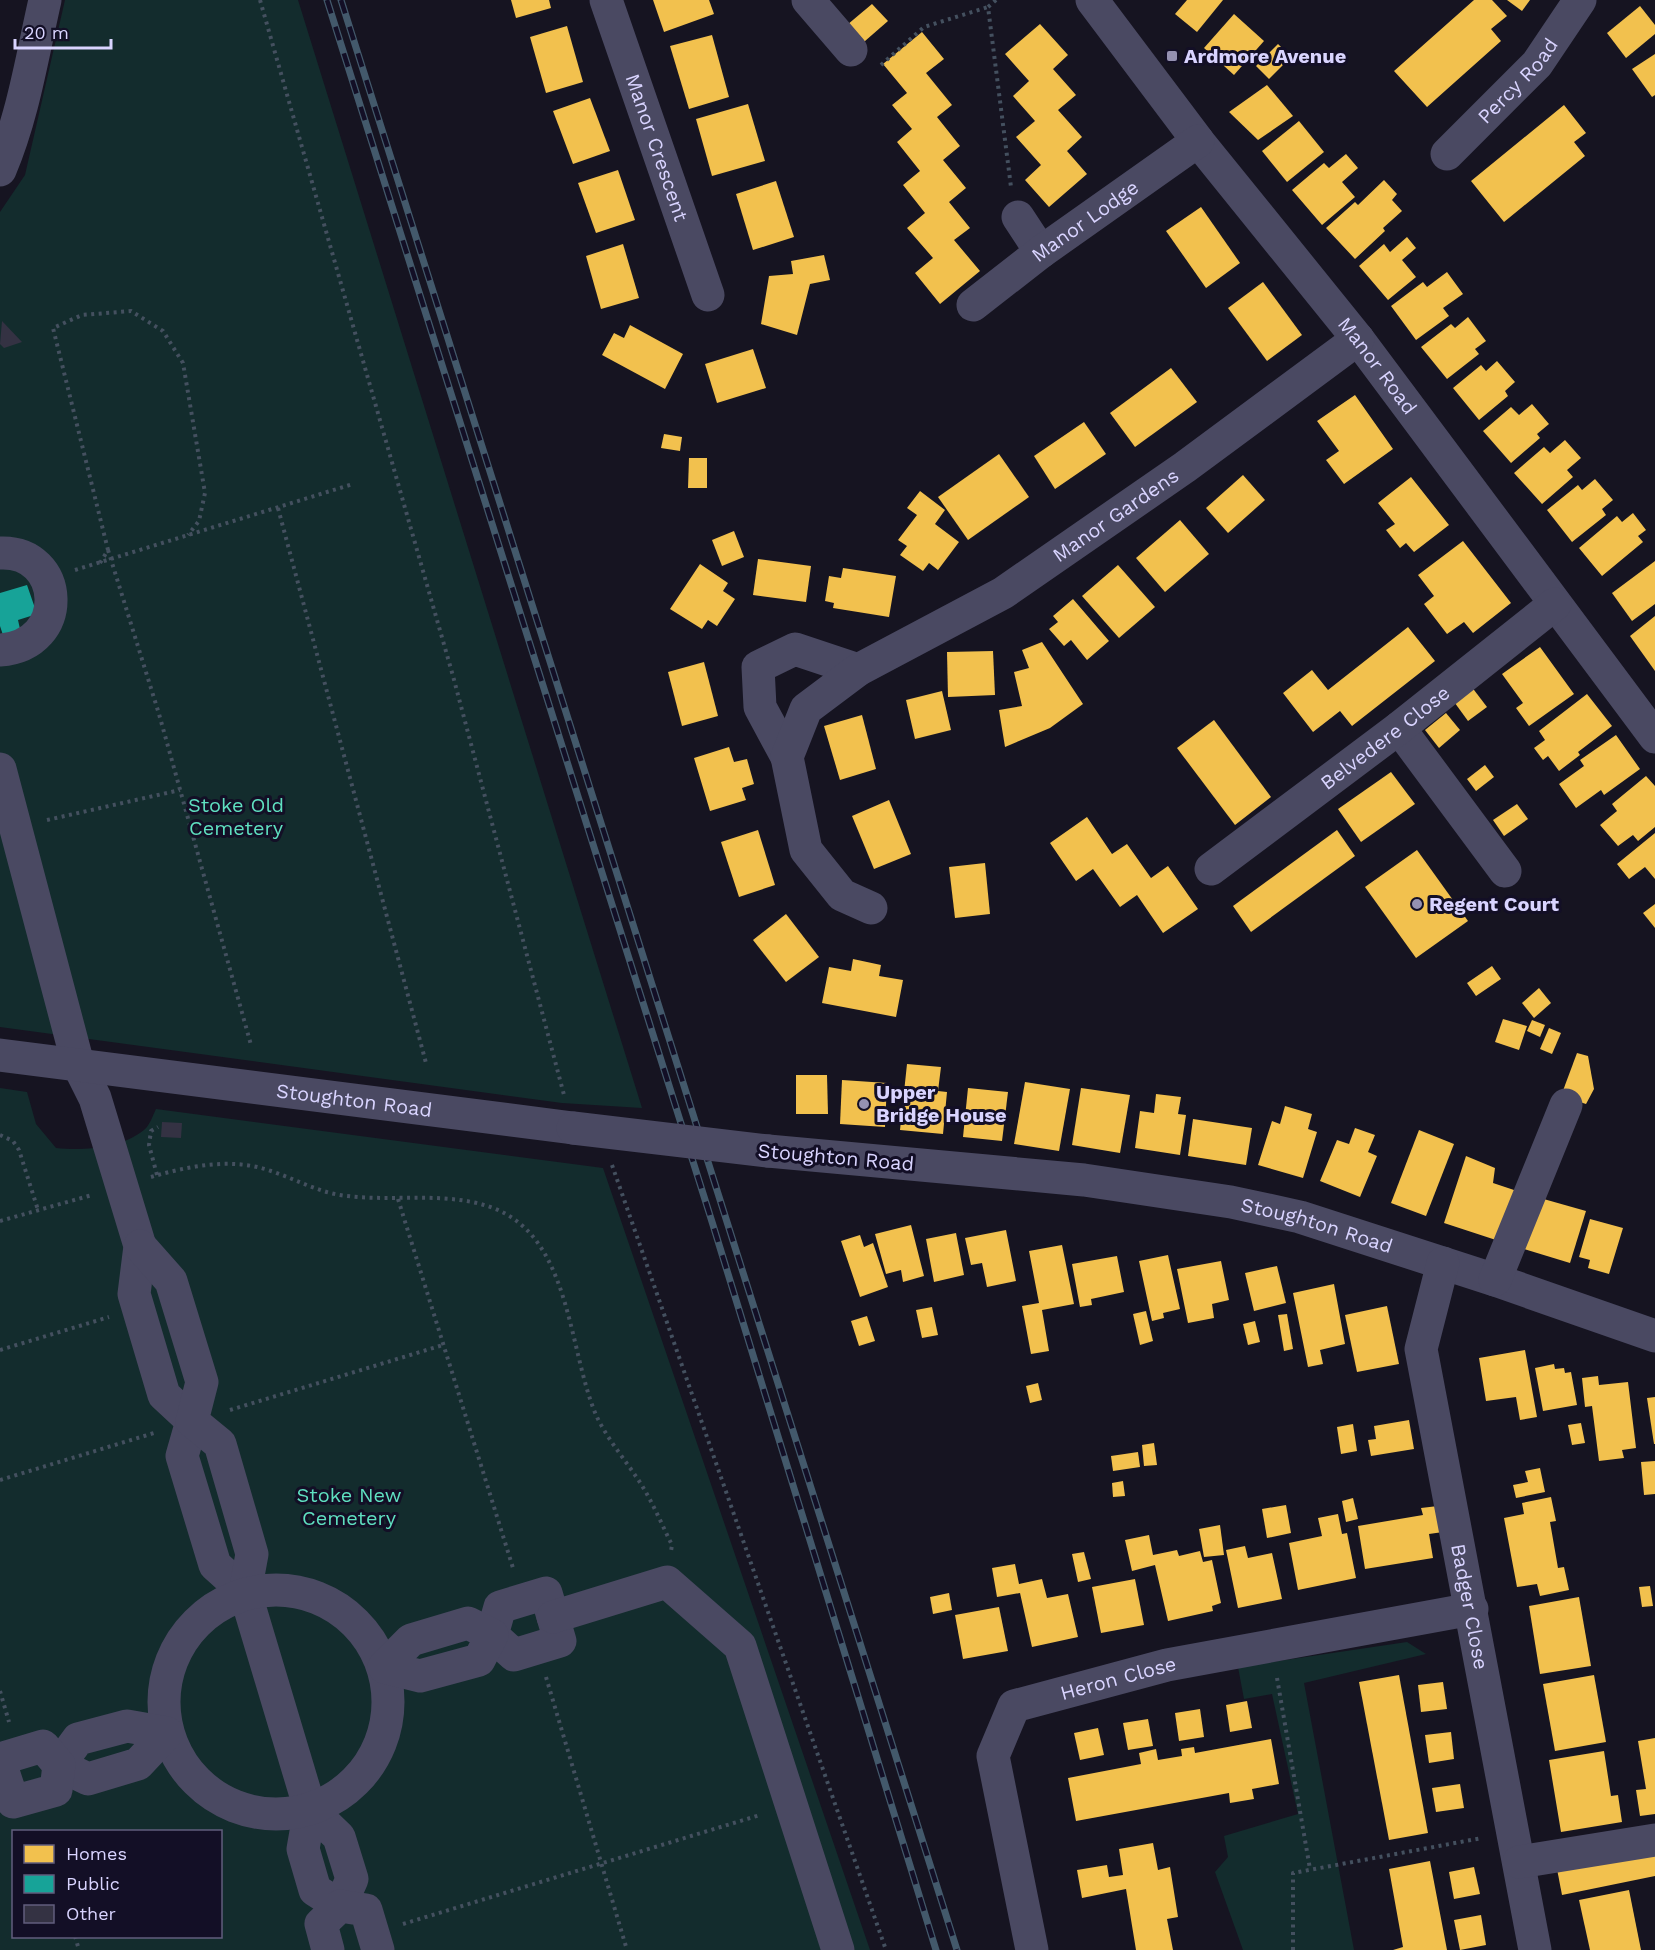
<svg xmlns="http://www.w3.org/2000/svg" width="1655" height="1950" font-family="'Work Sans',sans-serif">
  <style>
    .green { fill: #132c2d; fill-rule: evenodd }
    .homes { fill: #f2c14e }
    .public { fill: #17a398 }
    .building { fill: #343243 }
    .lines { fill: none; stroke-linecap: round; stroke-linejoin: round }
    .path { stroke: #44505f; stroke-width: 4; stroke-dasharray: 3 4.5; stroke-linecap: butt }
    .minor { stroke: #4a4962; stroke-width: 33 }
    .rail-casing { stroke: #43596b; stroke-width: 7 }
    .rail { stroke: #130f26; stroke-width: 4.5; stroke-dasharray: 14; stroke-linecap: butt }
    .minor-bridge { stroke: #4a4962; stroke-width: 33 }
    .poi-dot { fill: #9591b1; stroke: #130f26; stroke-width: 2 }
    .labels { text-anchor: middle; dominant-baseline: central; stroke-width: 6; stroke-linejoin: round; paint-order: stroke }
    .poi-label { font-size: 20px; font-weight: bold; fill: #d9d4ff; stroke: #130f26; text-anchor: start }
    .street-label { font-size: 20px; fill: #d9d4ff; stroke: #130f26 }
    .park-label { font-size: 20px; fill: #5fe0c0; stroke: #130f26 }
  </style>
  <rect width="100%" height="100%" fill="#161421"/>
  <g class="green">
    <path d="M65,0H298L642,1108L562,1103L0,1027V212L25,175Z"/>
    <path d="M0,1088L27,1092L36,1124L56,1148C84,1151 122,1148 144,1130C150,1125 153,1115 156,1109L603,1168L870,1950H0ZM14,1832H220V1936H14Z"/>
    <path d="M1407,1642L1426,1654L1304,1683L1354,1950H1243L1215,1872L1228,1857L1224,1836L1298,1814L1272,1694L1244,1699L1238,1667Z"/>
  </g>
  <g class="homes">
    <path d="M511,0H549L551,8L516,18Z"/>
    <path d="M653,0H709L714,14L664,32Z"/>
    <path d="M1187,0H1223L1197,32L1175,14Z"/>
    <path d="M1474,0H1492L1507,16L1491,29L1501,41L1427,107L1394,71Z"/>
    <path d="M1507,0H1530L1522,11Z"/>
    <path d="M872,4L888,21L857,48L841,30Z"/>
    <path d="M1640,6L1655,25V34L1626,58L1607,33Z"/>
    <path d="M1234,14L1264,41L1234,75L1204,48Z"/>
    <path d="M1040,24L1068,55L1053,69L1076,95L1058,110L1082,137L1067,151L1087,174L1049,207L1025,180L1041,165L1016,137L1035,121L1013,96L1029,81L1005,54Z"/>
    <path d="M567,26L583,82L546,93L530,37Z"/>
    <path d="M922,32L944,59L926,73L952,105L937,117L960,146L943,160L966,188L949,202L970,228L954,240L980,271L940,304L915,273L933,258L907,228L925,213L903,185L920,171L897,142L912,129L892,105L907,93L883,64Z"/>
    <path d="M712,35L729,97L689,109L670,46Z"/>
    <path d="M1278,44L1291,57L1269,79L1256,66Z"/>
    <path d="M1655,54V95L1652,97L1632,69Z"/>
    <path d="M1267,85L1293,116L1258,140L1229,112Z"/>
    <path d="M590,98L610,151L573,164L553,111Z"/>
    <path d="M748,104L765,161L712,176L696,119Z"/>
    <path d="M1564,105L1586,133L1574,142L1585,156L1504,222L1471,181Z"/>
    <path d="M1299,121L1324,152L1287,182L1262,151Z"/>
    <path d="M1346,154L1358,168L1342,182L1355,197L1322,225L1292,190L1324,163L1329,168Z"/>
    <path d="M618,170L635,220L596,233L578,183Z"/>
    <path d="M1384,180L1397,194L1392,200L1402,211L1383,228L1385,231L1355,259L1326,228L1355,202L1358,205Z"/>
    <path d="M776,181L794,237L753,250L736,194Z"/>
    <path d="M1201,207L1240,263L1206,288L1166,231Z"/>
    <path d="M1407,237L1416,248L1402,260L1416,277L1388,300L1359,266L1384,244L1390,252Z"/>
    <path d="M623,244L639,298L601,309L586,256Z"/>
    <path d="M824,255L830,280L810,284L797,335L761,324L769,276L793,274L791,261Z"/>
    <path d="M1447,272L1463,294L1443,308L1449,316L1416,340L1391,306L1423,282L1427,287Z"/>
    <path d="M1263,282L1302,335L1267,361L1228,308Z"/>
    <path d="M1468,317L1486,341L1475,349L1479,354L1447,379L1421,347L1451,324L1455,328Z"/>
    <path d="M630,325L683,354L665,389L602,355L614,333L624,338Z"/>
    <path d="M753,349L766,388L717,403L705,364Z"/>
    <path d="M1497,361L1515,382L1505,391L1508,396L1479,420L1453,388L1481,365L1486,371Z"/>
    <path d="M1171,368L1197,402L1135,447L1110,413Z"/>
    <path d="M1355,395L1393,449L1344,484L1326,460L1339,451L1317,421Z"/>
    <path d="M1532,404L1549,424L1537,434L1540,438L1511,463L1483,431L1511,407L1519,415Z"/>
    <path d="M1084,422L1106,454L1055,489L1034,456Z"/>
    <path d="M664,434L682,437L680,451L661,448Z"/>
    <path d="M1565,440L1581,458L1567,470L1573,477L1542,504L1514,473L1544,447L1550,453Z"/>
    <path d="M999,454L1029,497L968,540L938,497Z"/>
    <path d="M689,458H707V488H688Z"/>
    <path d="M1243,475L1265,500L1228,533L1206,508Z"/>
    <path d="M1411,477L1449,525L1414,552L1406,543L1400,548L1386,530L1395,524L1378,503Z"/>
    <path d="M1595,479L1613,500L1602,509L1606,515L1572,542L1547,510L1578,485L1582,490Z"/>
    <path d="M920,491L945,510L935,524L959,542L938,570L929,563L923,571L900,555L907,546L898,540L917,515L907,508Z"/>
    <path d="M1633,513L1646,530L1638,536L1643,542L1602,576L1579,548L1617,516L1622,522Z"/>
    <path d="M1180,520L1209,554L1165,592L1136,558Z"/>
    <path d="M734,531L744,557L722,566L712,540Z"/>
    <path d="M1463,541L1511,603L1473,633L1464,622L1447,634L1424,604L1434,596L1418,575Z"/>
    <path d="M758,559L811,566L806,602L753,595Z"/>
    <path d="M1655,561V604L1632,621L1612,593Z"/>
    <path d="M700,564L728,583L723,591L735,599L717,626L708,620L702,629L670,609Z"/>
    <path d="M1118,565L1155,607L1119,638L1082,596Z"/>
    <path d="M843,568L896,576L889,617L833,608L834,603L825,601L829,576L841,578Z"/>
    <path d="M1073,599L1109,641L1087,660L1071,640L1064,646L1049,629L1058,622L1053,616Z"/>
    <path d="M1655,616V671L1630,636Z"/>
    <path d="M1408,627L1435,661L1352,726L1340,711L1313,732L1283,693L1312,670L1328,690Z"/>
    <path d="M1042,642L1083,704L1050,728L1005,747L999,710L1022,706L1014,672L1029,668L1022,650Z"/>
    <path d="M1540,647L1574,694L1529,726L1516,708L1523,703L1502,674Z"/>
    <path d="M993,651L995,695L948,697L947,652Z"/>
    <path d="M704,662L718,716L682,726L668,672Z"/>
    <path d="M1471,686L1487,707L1468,721L1452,699Z"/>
    <path d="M942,691L951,730L915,739L906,700Z"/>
    <path d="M1587,694L1612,726L1578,752L1580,755L1559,771L1548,756L1543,760L1534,748L1545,740L1539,731Z"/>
    <path d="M1446,713L1460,730L1439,748L1425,730Z"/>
    <path d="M862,715L876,769L840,780L824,726Z"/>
    <path d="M1214,720L1271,797L1235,825L1177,748Z"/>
    <path d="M1616,735L1640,769L1604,795L1601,790L1576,808L1559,784L1584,766L1580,760Z"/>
    <path d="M729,747L734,762L747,759L754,784L742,788L746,800L710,811L694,758Z"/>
    <path d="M1485,765L1494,777L1476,791L1467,779Z"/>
    <path d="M1391,772L1415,804L1361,842L1338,809Z"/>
    <path d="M1646,776L1655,786V827L1638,841L1633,835L1618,846L1600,825L1617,811L1612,804Z"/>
    <path d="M889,800L911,854L874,869L852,816Z"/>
    <path d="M1517,804L1528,819L1504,836L1493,820Z"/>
    <path d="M1087,817L1112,854L1127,844L1151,878L1168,866L1198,909L1163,933L1137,895L1120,907L1093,869L1076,881L1050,843Z"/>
    <path d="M758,830L775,885L739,897L721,842Z"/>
    <path d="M1337,830L1355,856L1251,932L1233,906Z"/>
    <path d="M1655,833V879L1645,867L1629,879L1617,864Z"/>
    <path d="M1417,850L1468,921L1416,958L1365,887Z"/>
    <path d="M985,863L990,914L955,918L949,867Z"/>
    <path d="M1655,904V928L1643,913Z"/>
    <path d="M786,914L819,957L786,982L753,940Z"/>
    <path d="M853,959L881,965L879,976L903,980L896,1017L822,1003L829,967L851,971Z"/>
    <path d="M1492,966L1501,979L1476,996L1467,983Z"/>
    <path d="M1539,988L1551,1003L1534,1018L1522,1003Z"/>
    <path d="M1503,1019L1527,1026L1519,1050L1495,1042Z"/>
    <path d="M1532,1020L1545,1025L1540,1037L1527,1031Z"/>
    <path d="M1549,1028L1561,1033L1552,1054L1540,1049Z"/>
    <path d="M1577,1053L1588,1056L1594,1089L1586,1104L1561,1096Z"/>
    <path d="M907,1064L941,1067L938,1091L947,1092L943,1134L900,1130Z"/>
    <path d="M796,1075H827L828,1114H796Z"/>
    <path d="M842,1080L887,1083L885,1127L840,1124Z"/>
    <path d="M1025,1082L1070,1089L1059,1151L1014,1144Z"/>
    <path d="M968,1088L1008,1092L1002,1141L963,1137Z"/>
    <path d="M1081,1088L1130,1095L1120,1153L1072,1145Z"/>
    <path d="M1156,1094L1181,1097L1178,1114L1186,1115L1180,1155L1135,1148L1140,1111L1154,1113Z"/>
    <path d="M1285,1106L1312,1114L1308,1129L1317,1132L1303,1178L1258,1165L1272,1121L1280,1124Z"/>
    <path d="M1193,1119L1252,1128L1246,1165L1188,1156Z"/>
    <path d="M1355,1128L1375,1135L1368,1152L1377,1156L1360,1197L1320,1181L1337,1140L1349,1144Z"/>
    <path d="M1419,1130L1454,1144L1426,1216L1391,1203Z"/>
    <path d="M1466,1156L1495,1168L1493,1183L1517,1191L1502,1242L1444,1223Z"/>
    <path d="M1533,1196L1586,1211L1570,1263L1517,1247Z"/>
    <path d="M1590,1219L1623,1228L1609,1274L1588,1268L1590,1260L1579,1257Z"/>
    <path d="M911,1225L924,1276L903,1282L901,1270L886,1274L875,1234Z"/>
    <path d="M1006,1230L1016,1281L987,1287L982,1263L971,1265L965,1238Z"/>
    <path d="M956,1233L964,1275L934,1282L926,1239Z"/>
    <path d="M860,1235L864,1247L873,1243L888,1287L860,1297L841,1241Z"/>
    <path d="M1062,1245L1074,1304L1042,1310L1049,1351L1031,1354L1022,1306L1039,1303L1029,1251Z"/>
    <path d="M1168,1255L1180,1309L1163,1313L1164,1318L1152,1321L1139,1261Z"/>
    <path d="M1117,1256L1124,1292L1091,1299L1092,1305L1080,1307L1072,1264Z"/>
    <path d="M1221,1261L1229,1300L1212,1304L1214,1318L1188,1323L1177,1269Z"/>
    <path d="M1277,1266L1286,1303L1254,1311L1245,1273Z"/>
    <path d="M1334,1284L1345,1344L1320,1350L1323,1364L1308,1367L1293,1293Z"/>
    <path d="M1387,1306L1399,1364L1357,1372L1345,1315Z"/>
    <path d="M932,1307L938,1335L922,1338L916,1310Z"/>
    <path d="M1146,1311L1153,1341L1140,1345L1133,1314Z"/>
    <path d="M1287,1314L1293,1349L1284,1351L1278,1315Z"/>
    <path d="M867,1316L875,1341L859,1346L851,1321Z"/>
    <path d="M1255,1321L1260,1342L1248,1345L1243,1324Z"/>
    <path d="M1525,1350L1537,1417L1520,1420L1516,1397L1486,1401L1479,1358Z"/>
    <path d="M1554,1364L1555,1369L1564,1368L1565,1373L1571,1372L1577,1405L1543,1411L1535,1368Z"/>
    <path d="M1598,1376L1599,1385L1628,1382L1636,1448L1622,1450L1624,1458L1599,1461L1592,1406L1585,1407L1582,1378Z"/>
    <path d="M1038,1383L1042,1400L1030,1403L1026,1386Z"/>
    <path d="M1655,1397V1444H1654L1647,1398Z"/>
    <path d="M1409,1420L1414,1449L1371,1456L1368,1440L1376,1439L1374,1426Z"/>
    <path d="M1581,1423L1585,1443L1572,1445L1568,1425Z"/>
    <path d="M1353,1424L1357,1451L1341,1454L1337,1427Z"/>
    <path d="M1154,1443L1157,1465L1144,1466L1142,1445Z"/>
    <path d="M1138,1452L1140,1467L1113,1471L1111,1456Z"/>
    <path d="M1655,1461V1494L1644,1495L1641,1462Z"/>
    <path d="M1540,1468L1545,1492L1516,1498L1513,1485L1528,1482L1525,1471Z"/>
    <path d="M1123,1481L1125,1496L1113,1497L1112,1483Z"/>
    <path d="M1551,1497L1556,1521L1550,1522L1558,1568L1564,1567L1569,1590L1540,1596L1537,1584L1517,1587L1504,1518L1524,1514L1522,1503Z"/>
    <path d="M1353,1498L1358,1519L1346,1522L1342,1501Z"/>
    <path d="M1286,1505L1291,1533L1267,1538L1262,1509Z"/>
    <path d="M1438,1506L1443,1532L1429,1534L1433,1558L1365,1569L1358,1526L1423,1515L1421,1508Z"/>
    <path d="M1338,1514L1342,1534L1347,1533L1356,1578L1298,1590L1289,1543L1322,1536L1318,1518Z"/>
    <path d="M1220,1525L1224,1555L1204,1557L1199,1529Z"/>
    <path d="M1149,1535L1153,1555L1177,1550L1179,1556L1200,1551L1203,1562L1212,1560L1221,1603L1212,1606L1213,1611L1168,1621L1155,1565L1132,1571L1125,1540Z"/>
    <path d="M1245,1546L1248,1558L1272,1553L1282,1599L1238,1608L1226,1550Z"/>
    <path d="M1084,1552L1091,1579L1078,1582L1072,1554Z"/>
    <path d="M1015,1564L1019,1584L1042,1579L1047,1598L1068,1594L1078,1637L1032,1647L1020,1593L997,1597L992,1568Z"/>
    <path d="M1135,1579L1144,1625L1101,1633L1092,1587Z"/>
    <path d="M1650,1586L1653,1606L1642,1607L1639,1587Z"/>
    <path d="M949,1593L952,1610L933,1614L930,1597Z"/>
    <path d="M1579,1597L1591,1666L1540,1674L1529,1606Z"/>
    <path d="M999,1607L1008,1651L963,1659L955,1615Z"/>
    <path d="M1399,1675L1428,1833L1389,1840L1359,1682Z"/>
    <path d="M1594,1675L1606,1742L1555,1751L1543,1684Z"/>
    <path d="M1443,1682L1447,1709L1421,1712L1418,1685Z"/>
    <path d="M1247,1701L1252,1728L1230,1732L1226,1705Z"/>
    <path d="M1200,1709L1204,1737L1179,1741L1175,1713Z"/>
    <path d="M1148,1719L1153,1746L1128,1750L1123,1723Z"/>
    <path d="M1098,1728L1104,1755L1080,1760L1074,1733Z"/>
    <path d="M1451,1732L1454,1759L1429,1763L1425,1735Z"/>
    <path d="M1655,1738V1814L1640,1816L1636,1790L1646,1789L1638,1741Z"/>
    <path d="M1271,1739L1279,1784L1252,1789L1254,1799L1230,1803L1229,1793L1076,1821L1068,1778L1141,1764L1139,1753L1156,1749L1158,1760L1182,1756L1181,1749L1194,1747L1195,1753Z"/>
    <path d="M1604,1751L1611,1796L1618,1795L1622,1822L1561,1832L1549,1760Z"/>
    <path d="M1460,1784L1464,1808L1436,1812L1432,1788Z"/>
    <path d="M1153,1843L1158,1870L1170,1867L1178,1917L1167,1919L1173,1950H1136L1126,1889L1082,1898L1077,1870L1107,1865L1109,1877L1123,1875L1119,1849Z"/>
    <path d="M1655,1850V1876L1562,1895L1557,1869Z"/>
    <path d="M1430,1861L1447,1950H1393L1403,1947L1389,1869Z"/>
    <path d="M1474,1867L1480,1894L1454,1899L1449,1872Z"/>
    <path d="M1629,1890L1641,1950H1590L1579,1900Z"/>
    <path d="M1481,1915L1486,1945L1460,1950L1454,1920Z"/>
  </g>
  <path class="public" d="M27,585L37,614L18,620L20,629L3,635L0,626V593Z"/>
  <g class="building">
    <path d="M2,321L22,342L4,348L0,344Z"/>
    <path d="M162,1122L182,1123L181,1138L161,1137Z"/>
  </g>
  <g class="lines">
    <g class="path">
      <path d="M260,0L453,676L564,1095"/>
      <path d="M996,0L988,7L1011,187"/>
      <path d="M881,65L924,27L988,7"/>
      <path d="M278,508L426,1063"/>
      <path d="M108,550L159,714L251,1045"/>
      <path d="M100,563L108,550L53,328L82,315L131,311L163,331L183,363L205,493L199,521L188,535"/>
      <path d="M75,570L353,484"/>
      <path d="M47,820L180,790"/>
      <path d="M0,1135L13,1141L19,1150L38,1210"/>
      <path d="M612,1165L886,1950"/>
      <path d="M157,1175L149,1145L151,1131L158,1127"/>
      <path d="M151,1177C189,1166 232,1157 271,1171C295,1179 316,1191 340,1195C390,1203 445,1190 493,1208C571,1237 568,1349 596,1415C607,1439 627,1462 641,1484C653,1503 662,1525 672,1545L671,1551"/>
      <path d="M398,1199L513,1568"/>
      <path d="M0,1221L92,1195"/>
      <path d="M0,1350L109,1317"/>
      <path d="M230,1410L443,1345"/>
      <path d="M0,1480L154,1433"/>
      <path d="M546,1677L627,1950"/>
      <path d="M1277,1678L1310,1869"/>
      <path d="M0,1691L9,1722"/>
      <path d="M403,1924L760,1815"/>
      <path d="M75,1936L79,1950"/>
      <path d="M1293,1950V1873L1482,1838"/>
    </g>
    <g class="minor">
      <path id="s1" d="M606,0L708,295"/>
      <path d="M808,0L851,50"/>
      <path id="s2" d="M1092,0L1198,141L1358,339L1655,737"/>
      <path id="s3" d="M1447,154L1537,64L1580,0"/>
      <path d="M0,170C23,116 32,57 45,0"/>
      <path d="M1018,217L1041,252"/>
      <path id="s4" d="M973,305L1041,252L1198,141"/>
      <path d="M0,553C65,550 71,645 0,650"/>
      <path d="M1399,728L1505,871"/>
      <path d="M787,757L760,707L758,667L795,649L858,670"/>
      <path d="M0,769L78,1064L95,1098L140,1246L134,1294L164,1395L192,1421L182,1456L215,1565L245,1592"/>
      <path id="s5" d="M1211,869L1399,728L1555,604"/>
      <path id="s6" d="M871,908L842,895L806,850L787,757L806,709L858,670L1003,593L1185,467L1358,339"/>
      <path id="s7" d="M0,1055L573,1128"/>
      <path id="s8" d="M768,1151L1084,1180L1231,1202L1300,1217L1495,1280L1655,1336"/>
      <path d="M140,1246L171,1281L202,1382L192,1421L220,1444L252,1554L245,1592L310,1809L303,1849L315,1890L340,1906L352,1879L339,1837L310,1809"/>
      <path id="s9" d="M1443,1263L1421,1349L1535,1950"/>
      <path d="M1495,1280L1566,1105"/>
      <circle cx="276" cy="1702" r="112"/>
      <path d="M546,1593L560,1641L514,1655L492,1635L500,1607Z"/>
      <path d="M553,1617L667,1582L740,1646L838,1950"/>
      <path d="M468,1623L492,1635L479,1660L420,1676L384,1667L411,1640Z"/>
      <path d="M127,1726L167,1733L138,1764L88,1779L59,1765L78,1739Z"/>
      <path d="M0,1759L43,1746L59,1765L56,1790L13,1802L0,1762"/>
      <path d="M1519,1862L1655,1840"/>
      <path d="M328,1950L321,1924L340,1906L366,1910L378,1950"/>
      <path id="s10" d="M1032,1950L993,1756L1014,1706L1167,1665L1472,1609"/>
    </g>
    <defs>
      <g id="rail">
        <path d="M327,0L713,1225L936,1950"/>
        <path d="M341,0L957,1950"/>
      </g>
    </defs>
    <use href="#rail" class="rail-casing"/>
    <use href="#rail" class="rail"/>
    <path class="minor-bridge" d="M573,1128L768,1151"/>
  </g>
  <g class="poi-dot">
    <rect x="1166" y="50" width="12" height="12" rx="3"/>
    <circle cx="1417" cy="904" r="6"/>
    <circle cx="864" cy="1104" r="6"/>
  </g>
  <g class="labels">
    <g class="poi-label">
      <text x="1184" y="56">Ardmore Avenue</text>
      <text x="1429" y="904">Regent Court</text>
      <text x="876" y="1092">Upper<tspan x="876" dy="23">Bridge House</tspan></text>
    </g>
    <g class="street-label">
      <text stroke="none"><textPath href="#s3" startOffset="102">Percy Road</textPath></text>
      <text stroke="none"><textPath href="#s1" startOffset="156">Manor Crescent</textPath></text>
      <text stroke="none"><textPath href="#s4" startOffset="140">Manor Lodge</textPath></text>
      <text stroke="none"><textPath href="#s2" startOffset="464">Manor Road</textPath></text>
      <text stroke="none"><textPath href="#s6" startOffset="602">Manor Gardens</textPath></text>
      <text stroke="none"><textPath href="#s5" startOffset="218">Belvedere Close</textPath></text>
      <text stroke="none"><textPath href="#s7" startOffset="357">Stoughton Road</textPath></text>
      <text transform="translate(836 1157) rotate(5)">Stoughton Road</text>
      <text stroke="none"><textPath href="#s8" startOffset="555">Stoughton Road</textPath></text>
      <text stroke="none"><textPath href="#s9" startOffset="351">Badger Close</textPath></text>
      <text stroke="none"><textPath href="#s10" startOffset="360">Heron Close</textPath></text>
    </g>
    <g class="park-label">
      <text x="236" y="805">Stoke Old<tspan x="236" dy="23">Cemetery</tspan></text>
      <text x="349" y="1495">Stoke New<tspan x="349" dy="23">Cemetery</tspan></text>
    </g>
  </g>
  <rect x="12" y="1830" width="210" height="108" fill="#130f26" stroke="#625e7d" stroke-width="1.5"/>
  <rect x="24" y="1845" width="30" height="18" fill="#f2c14e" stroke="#625e7d" stroke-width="1.5"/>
  <text x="66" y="1860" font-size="18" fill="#d9d4ff">Homes</text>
  <rect x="24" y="1875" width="30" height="18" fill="#17a398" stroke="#625e7d" stroke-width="1.5"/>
  <text x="66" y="1890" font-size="18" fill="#d9d4ff">Public</text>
  <rect x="24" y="1905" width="30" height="18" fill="#343243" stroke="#625e7d" stroke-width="1.5"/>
  <text x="66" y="1920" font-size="18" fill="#d9d4ff">Other</text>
  <path d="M15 39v9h96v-9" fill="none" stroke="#d9d4ff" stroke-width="3"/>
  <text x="24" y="39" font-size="18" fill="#d9d4ff" stroke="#130f26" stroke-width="4.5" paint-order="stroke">20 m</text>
</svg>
